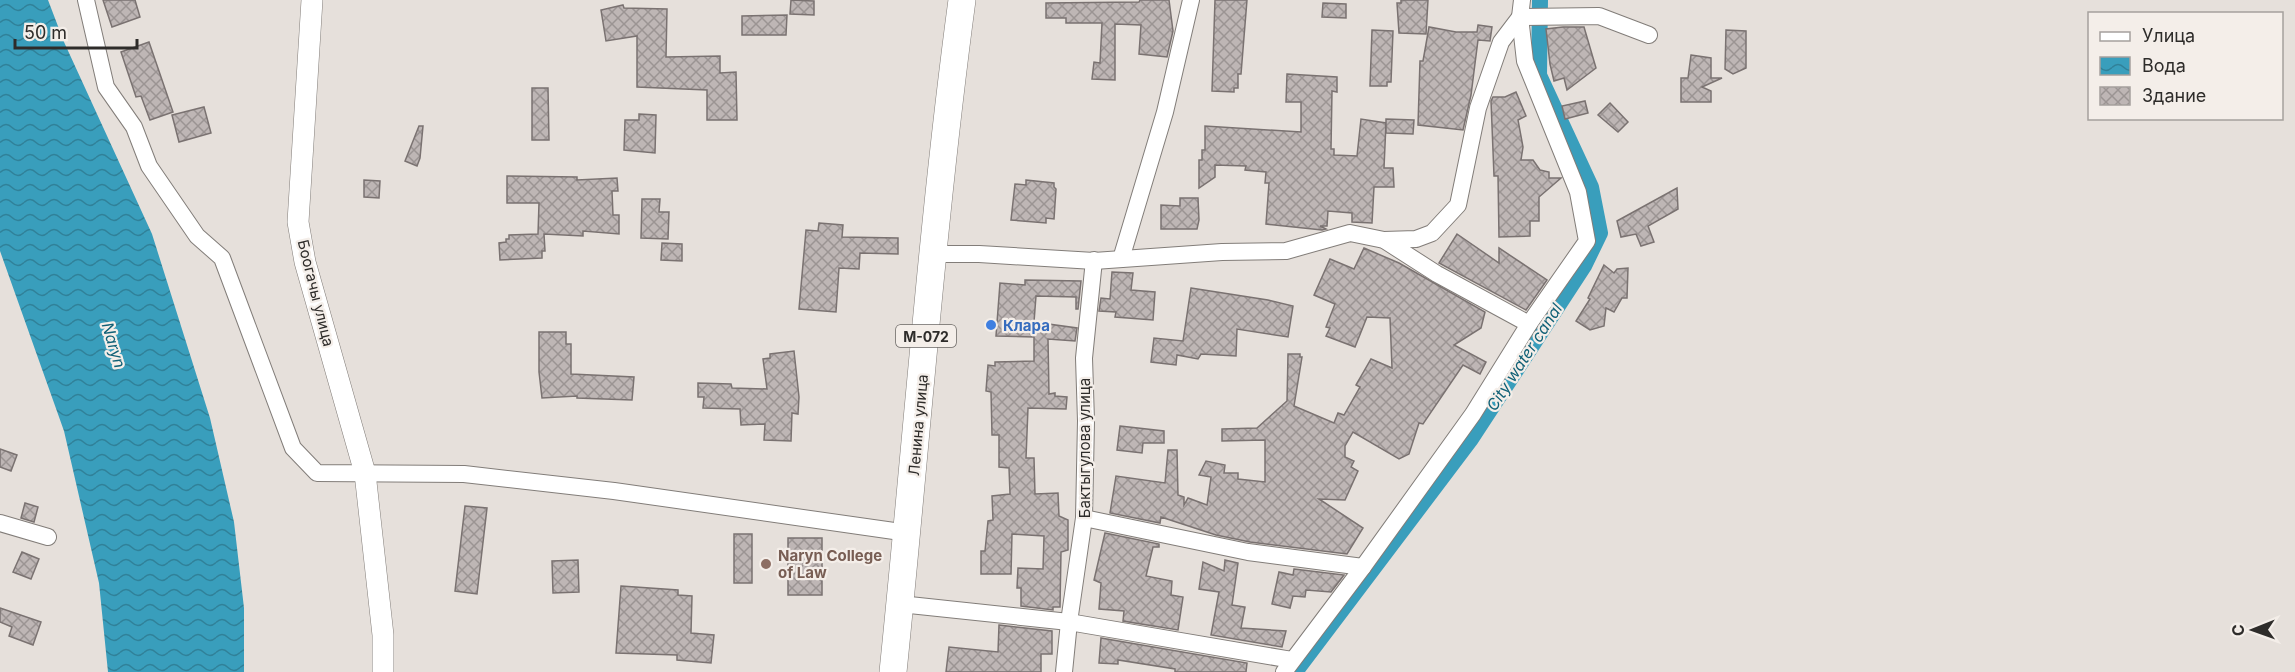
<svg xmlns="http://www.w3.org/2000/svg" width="2295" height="672" font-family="Inter,sans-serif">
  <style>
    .water { fill: url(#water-waves) }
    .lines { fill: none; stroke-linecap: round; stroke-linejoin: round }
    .canal { stroke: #399ebc; stroke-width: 16 }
    .building { fill: url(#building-cross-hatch); stroke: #7a7271; stroke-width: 1.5 }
    .minor-casing { stroke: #827d79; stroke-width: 18 }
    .tertiary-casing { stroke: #827d79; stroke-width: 22 }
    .primary-casing { stroke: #827d79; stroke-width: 28 }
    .minor { stroke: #fff; stroke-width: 16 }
    .tertiary { stroke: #fff; stroke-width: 21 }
    .primary { stroke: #fff; stroke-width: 27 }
    .shop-dot { fill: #3f7fe0; stroke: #f4eee9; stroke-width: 2 }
    .education-dot { fill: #8d6e63; stroke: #f4eee9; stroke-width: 2 }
    .labels { text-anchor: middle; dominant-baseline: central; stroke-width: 4.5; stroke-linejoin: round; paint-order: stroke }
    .shield { fill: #f4eee9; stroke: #696663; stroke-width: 1.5 }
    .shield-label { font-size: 14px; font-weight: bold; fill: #2e2c2a }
    .street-label { font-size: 15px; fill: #2e2c2a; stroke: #f4eee9 }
    .shop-label { font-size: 15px; font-weight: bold; fill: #366cbe; stroke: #f4eee9; text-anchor: start }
    .education-label { font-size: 15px; font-weight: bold; fill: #785e54; stroke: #f4eee9; text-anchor: start }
    .water-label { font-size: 16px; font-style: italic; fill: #106076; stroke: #f4eee9 }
  </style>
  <defs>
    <pattern id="water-waves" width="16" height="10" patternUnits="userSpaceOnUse" patternTransform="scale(1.5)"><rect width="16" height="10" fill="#399ebc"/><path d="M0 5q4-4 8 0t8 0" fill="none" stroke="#308199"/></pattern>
    <pattern id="building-cross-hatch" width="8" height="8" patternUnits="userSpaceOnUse" patternTransform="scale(1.5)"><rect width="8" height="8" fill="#beb6b5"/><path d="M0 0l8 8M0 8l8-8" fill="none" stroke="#9b9493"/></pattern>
  </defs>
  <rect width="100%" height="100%" fill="#e6e0db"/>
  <path class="water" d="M0,0H48L64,42L152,234L210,418L234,522L244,608V672H108L99,583L64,431L0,251Z"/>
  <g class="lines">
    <path class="canal" d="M1295,672L1471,439L1584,266L1600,233L1591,187L1539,75L1540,0"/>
  </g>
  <g class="building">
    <path d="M103,0H135L140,17L112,27Z"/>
    <path d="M791,0L814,1V15L790,14Z"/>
    <path d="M1140,0H1169L1173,31L1167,57L1139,54L1141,25L1115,24V80L1092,79L1094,62L1100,63L1102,23H1066V18H1046V3L1139,2Z"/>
    <path d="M1215,0H1247L1241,74H1238V88H1234V92L1212,91Z"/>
    <path d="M1401,0H1428L1426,34L1399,33L1397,3H1401Z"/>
    <path d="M1323,3L1346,4V18L1322,17Z"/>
    <path d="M623,5L624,8L667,9L666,57L720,56V73L736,72L737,120H707V90L637,87V36L606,41L601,10Z"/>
    <path d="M787,15L786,35H742V16Z"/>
    <path d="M1478,25L1492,27L1490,41L1478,40L1471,95L1463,130L1418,125L1420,61H1423L1429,27L1456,32H1477Z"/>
    <path d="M1563,27H1584L1596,68L1567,90L1564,78L1554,81L1550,64L1546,29Z"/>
    <path d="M1372,30L1393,31L1391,82H1387V86H1370Z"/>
    <path d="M1726,30L1746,31V68L1733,74L1725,69Z"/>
    <path d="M149,42L173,112L150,120L141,96L136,97L121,52Z"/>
    <path d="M1691,55L1711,58V78H1722L1702,87L1711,91V102H1681V78H1688Z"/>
    <path d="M1287,74L1337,77V92L1332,91L1331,149H1334V155L1357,156L1361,119L1386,123L1384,168H1393L1394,187H1374L1372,223L1352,222V213L1328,211L1327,226H1320L1326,229L1322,230L1266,224L1269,183H1265L1266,172L1245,170L1246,166L1215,165V177L1199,188V160H1202V150H1205V126L1301,132V102H1286Z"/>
    <path d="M532,88H548L549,140H532Z"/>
    <path d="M1516,92L1526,116L1518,120L1523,147L1521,160H1533L1540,170L1549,172V178H1561L1539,197V221H1530V236L1499,237L1498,176H1494L1491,101L1493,97H1505Z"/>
    <path d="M1585,101L1588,113L1565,119L1562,106Z"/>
    <path d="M1610,103L1628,122L1618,132L1598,115Z"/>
    <path d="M204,107L211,133L179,142L172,115Z"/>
    <path d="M639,114L656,115L655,153L624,150L625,120H639Z"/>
    <path d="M1386,119L1414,120L1413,134L1386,133Z"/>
    <path d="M419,126H423L420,158L417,166L405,161Z"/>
    <path d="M507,176L577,177V180L617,178L618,191H612L613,215H619V234L583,231V236L544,234L545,251H542V258L500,260L499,243L506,242V239H509V235L538,234L539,203H507Z"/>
    <path d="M364,180L380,181L379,198L364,197Z"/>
    <path d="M1026,180L1054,183V187L1056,189L1054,219L1046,218V223L1011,220L1015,184L1026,185Z"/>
    <path d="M1677,188L1678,209L1648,226L1654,242L1641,246L1636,234L1621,237L1617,221Z"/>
    <path d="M1180,198H1198L1199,220L1197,229H1161V205L1180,206Z"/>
    <path d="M642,199H660L659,212H669L668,239L641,238Z"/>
    <path d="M819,223L843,225L842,237L898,238V254L860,253L859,269L839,268L836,312L799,309L806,230L818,231Z"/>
    <path d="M1457,234L1499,263V248L1547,280L1526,310L1439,263Z"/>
    <path d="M662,243L682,244V261L661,260Z"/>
    <path d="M1364,248L1399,263L1485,312L1481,328L1454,345L1486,362L1480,374L1463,365L1423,424L1419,423L1409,454L1399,459L1353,432L1345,446V457L1354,461L1351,467L1358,471L1345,500L1319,499L1363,528L1347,554L1250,542L1216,535L1161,517L1160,523L1110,513L1116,476L1165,483L1168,450H1177L1178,495L1184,497V505L1188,498L1207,505L1211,477L1199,475L1206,461L1225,465L1224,473H1238V479L1265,482V440L1222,441V429L1257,428L1287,401L1288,354H1300V357H1302L1294,406L1334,423L1338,413L1344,415L1360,387L1356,385L1371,359L1392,368L1390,318L1367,317L1355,347L1326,336L1330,328L1326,327L1335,304L1314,295L1330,259L1354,269Z"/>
    <path d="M1604,265L1614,273L1617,269L1628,268L1627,298H1622L1614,312L1606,308L1604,326L1590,330L1576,321L1590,299L1588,298Z"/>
    <path d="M1112,272L1133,273L1131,290L1155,292L1153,320L1115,317L1116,312L1099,311L1101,298L1110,299Z"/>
    <path d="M1025,280L1081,281L1078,309H1076V297L1036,296L1034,322L1077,328L1075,341L1048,339L1049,394L1055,393V396L1067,397L1066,409L1028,408L1026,458H1034L1035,494L1058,493L1059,516L1068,520V550L1061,552L1060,607H1053V610L1021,606V588H1017L1018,568L1043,569L1044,536L1012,534L1011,574H981V551H985L988,521L993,520L992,496L1010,494L1009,468L999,467V435H992L991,392L986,391L988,365L995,366V362L1034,361V337L996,336L1000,283L1025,285Z"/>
    <path d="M1191,288L1268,300L1293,306L1288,337L1237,329L1236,356L1201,354L1198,359L1177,355L1176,365L1151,362L1154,338L1183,341Z"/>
    <path d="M539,332H566V344H571V374L634,377L632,400L577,398V396L542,398L539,372Z"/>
    <path d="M794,351L799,397L798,414L792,413L791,441L764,440L765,424L741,425L740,409L703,408L704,397H698V383L731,384L732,388L767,389L763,359L770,358V354Z"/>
    <path d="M1120,426L1164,431V443H1143L1142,453L1117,450Z"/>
    <path d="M0,449L17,455L11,471L0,467Z"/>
    <path d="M25,503L38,507L34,522L21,518Z"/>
    <path d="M465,506L487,508L477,594L455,591Z"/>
    <path d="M1105,533L1159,544V547H1153L1146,576L1172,581L1171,595L1183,597L1178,630L1123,621L1124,611L1099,609L1101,583L1094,580Z"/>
    <rect x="734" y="534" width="18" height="49"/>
    <rect x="788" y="538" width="34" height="57"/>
    <path d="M22,552L39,559L31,579L13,572Z"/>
    <path d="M578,560L579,592L553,593L552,561Z"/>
    <path d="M1225,560L1238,563L1232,605L1245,607L1241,628L1286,631L1282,647L1211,635L1219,592L1199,589L1203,562L1224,571Z"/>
    <path d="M1294,569L1344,575L1331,592L1306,590L1305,597L1293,596L1290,608L1272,604L1279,572L1293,575Z"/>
    <path d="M621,586L678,590V595L692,596L691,633L714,635L711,663L677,660V655L616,653Z"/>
    <path d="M0,608L41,622L33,645L9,636L12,627L0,622Z"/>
    <path d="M999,625L1052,631V654H1041V672H946L949,647L998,652Z"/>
    <path d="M1101,638L1247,663L1246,672H1175V669L1118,660V664L1099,663Z"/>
  </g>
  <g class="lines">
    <defs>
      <g id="minor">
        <path d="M86,0L106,87L134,127L149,166L197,236L222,258L293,448L317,473L464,474L614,491L908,533"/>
        <path d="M1384,240L1416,239L1432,233L1458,205L1478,108L1501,42L1520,17L1599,16L1649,35"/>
        <path d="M934,254H979L1094,261L1222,252L1286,251L1350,233L1384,240L1437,274L1529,324"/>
        <path d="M1121,259L1165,112L1191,0"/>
        <path d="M1084,518L1248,552L1363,567"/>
        <path d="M0,523L48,537"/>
        <path d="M900,604L1069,622L1292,660"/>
        <path d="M1064,672L1069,622L1084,518L1086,421L1084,358L1094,260"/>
        <path d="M1284,672L1363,567L1473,414L1529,324L1587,241L1578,192L1525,61L1520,17L1522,0"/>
      </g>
      <path id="tertiary" d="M312,0L298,222L305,262L365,473L383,635V672"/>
      <path id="primary" d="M893,672C916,448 932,223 962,0"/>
    </defs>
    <use href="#minor" class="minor-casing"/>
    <use href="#tertiary" class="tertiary-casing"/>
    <use href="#primary" class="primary-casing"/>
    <use href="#minor" class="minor"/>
    <use href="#tertiary" class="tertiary"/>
    <use href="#primary" class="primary"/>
  </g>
  <circle class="shop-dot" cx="991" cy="325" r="6"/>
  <circle class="education-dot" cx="766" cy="564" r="6"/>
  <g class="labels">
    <rect class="shield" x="896" y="325" width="60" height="22" rx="4.5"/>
    <g class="shield-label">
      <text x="926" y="336">М-072</text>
    </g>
    <g class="street-label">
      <text transform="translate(316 293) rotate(76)">Боогачы улица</text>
      <text transform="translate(918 425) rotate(-85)">Ленина улица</text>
      <text transform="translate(1084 448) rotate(-90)">Бактыгулова улица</text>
    </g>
    <g class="shop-label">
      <text x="1003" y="325">Клара</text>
    </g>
    <g class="education-label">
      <text x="778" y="555">Naryn College<tspan x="778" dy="17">of Law</tspan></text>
    </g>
    <g class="water-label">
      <text transform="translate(114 345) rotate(73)">Naryn</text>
      <text transform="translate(1524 357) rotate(-57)">City water canal</text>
    </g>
  </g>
  <rect x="2088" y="12" width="195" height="108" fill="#f4eee9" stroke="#a5a09d" stroke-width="1.5"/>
  <rect x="2100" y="32" width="30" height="9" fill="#ffffff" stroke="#a5a09d" stroke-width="1.5"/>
  <text x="2142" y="42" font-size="18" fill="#2e2c2a">Улица</text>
  <rect x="2100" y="57" width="30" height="18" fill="url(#water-waves)" stroke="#a5a09d" stroke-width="1.5"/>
  <text x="2142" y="72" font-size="18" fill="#2e2c2a">Вода</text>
  <rect x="2100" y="87" width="30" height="18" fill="url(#building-cross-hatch)" stroke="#a5a09d" stroke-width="1.5"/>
  <text x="2142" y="102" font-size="18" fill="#2e2c2a">Здание</text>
  <g transform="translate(2253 630) rotate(269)" stroke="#f4eee9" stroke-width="4.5" paint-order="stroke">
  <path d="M0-4.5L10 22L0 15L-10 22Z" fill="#2e2c2a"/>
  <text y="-9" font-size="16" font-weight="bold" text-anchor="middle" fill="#2e2c2a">С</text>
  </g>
  <path d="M15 39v9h122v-9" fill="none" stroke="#2e2c2a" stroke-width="3"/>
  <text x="24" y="39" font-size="18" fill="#2e2c2a" stroke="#f4eee9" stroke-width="4.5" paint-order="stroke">50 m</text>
</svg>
